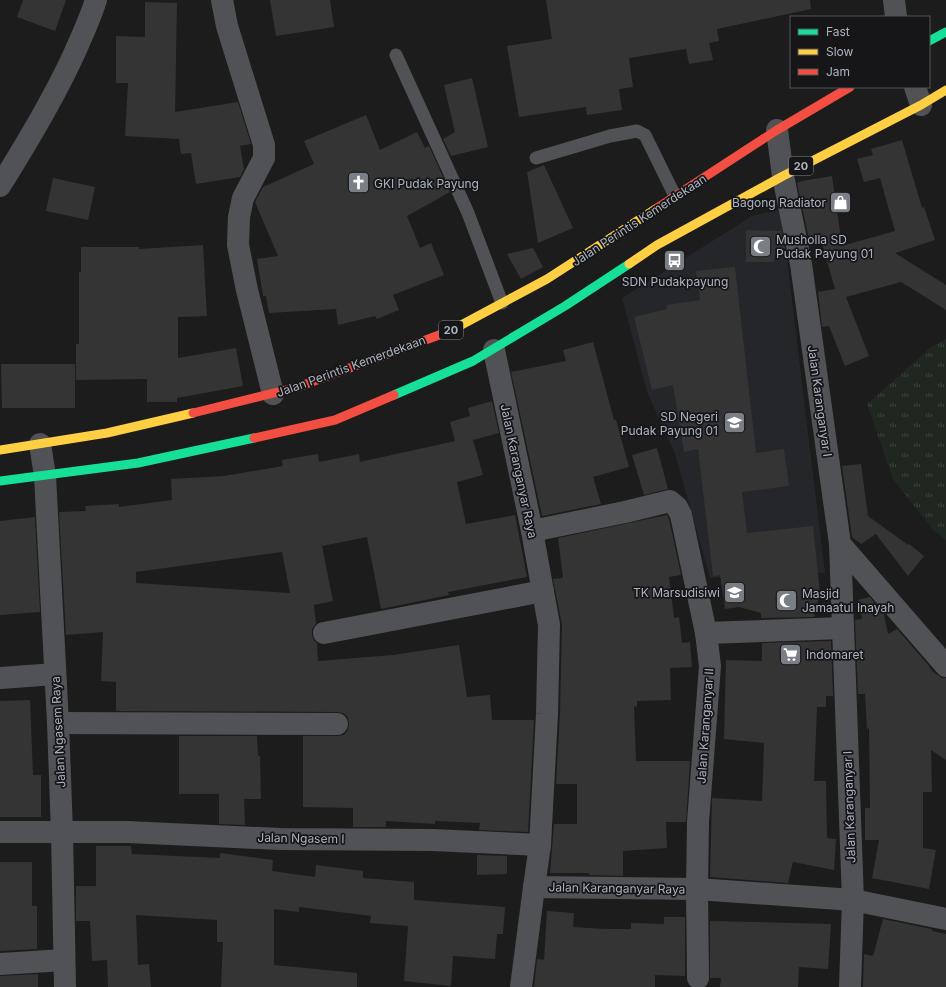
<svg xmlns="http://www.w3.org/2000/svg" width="946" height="987" font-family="Inter,sans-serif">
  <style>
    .built { fill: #252629 }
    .grass { fill: url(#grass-tufts) }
    .building { fill: #343435; fill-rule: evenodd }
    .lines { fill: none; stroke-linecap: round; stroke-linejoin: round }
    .lane { stroke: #505255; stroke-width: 13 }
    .street { stroke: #505255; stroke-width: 22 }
    .fast { stroke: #16e098; stroke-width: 9 }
    .slow { stroke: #ffcf43; stroke-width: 9 }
    .jam { stroke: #f24e42; stroke-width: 9 }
    .labels { text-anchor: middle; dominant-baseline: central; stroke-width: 3.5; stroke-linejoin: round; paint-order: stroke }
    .shield { fill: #161619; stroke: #7f858c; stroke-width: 1 }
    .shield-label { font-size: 11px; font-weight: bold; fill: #acb4be }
    .poi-label { font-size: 12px; fill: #acb4be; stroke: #161619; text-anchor: start }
    .street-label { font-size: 12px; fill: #acb4be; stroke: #161619 }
  </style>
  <defs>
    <pattern id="grass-tufts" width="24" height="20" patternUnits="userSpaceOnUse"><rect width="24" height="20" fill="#1f2720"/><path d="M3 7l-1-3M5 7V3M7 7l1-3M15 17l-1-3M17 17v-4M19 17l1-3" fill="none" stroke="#3d443f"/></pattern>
  </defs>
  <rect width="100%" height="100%" fill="#1c1c1d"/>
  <path class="built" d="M781,209L825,573H752L710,578L675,454L647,392L622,298L752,216Z"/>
  <path class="grass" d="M946,339V540L933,530L893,479L867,404L930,348Z"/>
  <g class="building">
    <path d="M23,0H66L55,31L17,17Z"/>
    <path d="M270,0H330L334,27L276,36Z"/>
    <path d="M546,0H810L811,9L717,29L719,41L709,43L713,60L689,64L686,49L629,58L633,87L619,89L622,110L587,115L586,107L519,117L507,46L552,39Z"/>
    <path d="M145,2L177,3L175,112L238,102L251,144L240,146L244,169L240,177L196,184L191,153L181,154L179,139L125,136L128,83H116V36L145,37Z"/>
    <path d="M472,78L488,147L451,156L443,139L455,132L444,85Z"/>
    <path d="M366,115L380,150L417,132L425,148L429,146L450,192L407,216L420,248L431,243L444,275L393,295L399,310L377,319L375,316L338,325L336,309L269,313L266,296H263L257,259L278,256L255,202L263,187L314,164L304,141Z"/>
    <path d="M902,140L922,208L924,207L935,240L895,253L946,285V310L901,282L846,297L869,356L845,366L829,326L822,327L818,292L835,289L822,243L810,244L797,183L802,181L832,176L842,246L895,231L880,178L864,182L857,159L873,155L871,149Z"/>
    <path d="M544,165L573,228L538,243L527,172Z"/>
    <path d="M53,178L95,187L88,220L46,211Z"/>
    <path d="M746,230L781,231L785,248L775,249L774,262H746Z"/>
    <path d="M203,245L207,316L178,317V358L236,348L243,386L177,398V402H147V379L76,380V344H79V272H81V247H139V249Z"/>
    <path d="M533,248L543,267L521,279L507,254Z"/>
    <path d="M735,267L756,453L784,449L789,486L742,492L747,533L813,526L820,593L814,617L761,618V613L739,607L725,609L720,575L713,576L698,449L684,452L673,385L652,390L634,317L667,309L666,305L700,300L696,271Z"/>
    <path d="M593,342L614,420H616L629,467L593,477L601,504L542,516L511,372L566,361L563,350Z"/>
    <path d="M1,364H75V408H2Z"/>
    <path d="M492,401L499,433L473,440L483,475L457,482L466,524L515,515L527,577L448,592L449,595L381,609L367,537L322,546L333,601L314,605L316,624L312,629V635L314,641L317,643L318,661L393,655L459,645L467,697L490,695L492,720H534L528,832L479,830L480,823L435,821V824L386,821V827H353V808L303,807V736H337L344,735L348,730L349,724L348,717L343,713L337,712L116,711V682L101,681L103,632L66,635L59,512L86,511L85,506L119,504V507L172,500L171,479L224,476L283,466L282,460L318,454L319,462L359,454L360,462L455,441L450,422L470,416L468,408ZM282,552L290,593L136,583V572Z"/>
    <path d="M657,448L668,489L644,495L632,455Z"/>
    <path d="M861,464L868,516L908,545L909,544L924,556L908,576L876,534L861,544L852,537L842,466Z"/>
    <path d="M667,515L669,519L681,575L669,577L674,618L679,617L682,643L690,642L692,667L670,668L671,700L637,701V706L634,707L636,761H690L686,822H666L667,848L623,851V876L589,875V873H550L554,824H577V784H556L560,714L562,625L553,579L563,578L558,538Z"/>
    <path d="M35,517L40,612L0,615V521Z"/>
    <path d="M870,597L884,614L888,634L897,629L929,666L932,671L942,678H946V760L931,750L932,792H923V848L936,850L929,889L872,878L879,840H865V808H870L869,728L867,729L865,694H858L855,620L862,619L858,600Z"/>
    <path d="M831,641L833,696H826V707H817L814,781H826L827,838L836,839L834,870L793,862L788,883L710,877L712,798L762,801L764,743L724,739L726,660L762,661V643Z"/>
    <path d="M30,700L33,775H41V817H0V701Z"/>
    <path d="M179,736H257L258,756H260L261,799H244L245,825L219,824V794H179Z"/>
    <path d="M96,846H131L132,854L220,858V853L273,860L272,871L315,877L316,865L363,871V878L414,882V900L505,907L503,934H497L495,959L453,956L451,986L404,981L408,926L370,923L371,916L299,907V912L274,909V965L357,973V987H221L223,942H217V920L136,915L138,965L149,964L151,987H108L107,960L92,961L90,921H76V886H96Z"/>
    <path d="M477,855L507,856V874L477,875Z"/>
    <path d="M0,862H32V906H37V949L0,951Z"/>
    <path d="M547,911L574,913L573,927L605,929H631V923L664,924V917H685V976L655,975V987H534L537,959L544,960Z"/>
    <path d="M883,919L932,929V931L946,934V987H863L864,954L873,956Z"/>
    <path d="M710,921L831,924L828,969L799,967L798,987H720L721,978H710Z"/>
    <path d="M38,974V987H0V976Z"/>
  </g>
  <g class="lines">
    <g class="lane">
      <path d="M396,55L468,213L502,303"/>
      <path d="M536,158L610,136L637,131L645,135L675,196"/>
    </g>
    <g class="street">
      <path d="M222,0L227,26L264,145V158L243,198L239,217L238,245L247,290L273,394"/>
      <path d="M894,0L896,17"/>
      <path d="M915,87L921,105"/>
      <path d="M777,130L783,176L801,264L840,544L853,900L850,987"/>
      <path d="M0,186C27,143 53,100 74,54C82,36 90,19 96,0"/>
      <path d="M494,350L532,531L549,625L547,714L540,845L534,887L697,889L853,900L946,919"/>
      <path d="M40,444L45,476L58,723L62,832L65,987"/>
      <path d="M532,531L625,512L670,501L677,507L681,515L706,633L710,666L698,822L697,889L698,978"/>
      <path d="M840,544L946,666"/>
      <path d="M324,633L543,591"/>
      <path d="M706,633L843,628"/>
      <path d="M0,678L55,674"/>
      <path d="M58,723L337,724"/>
      <path d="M0,832H127L280,839L432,840L540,845"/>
      <path d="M0,964L64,960"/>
      <path d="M521,987L534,887"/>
    </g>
    <g class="fast">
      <path d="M929,41L946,32"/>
      <path d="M394,395L473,361L565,306L629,264"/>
      <path d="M0,481L138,463L254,438"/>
    </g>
    <g class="slow">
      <path d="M629,264L657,245L783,176L921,105L946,90"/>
      <path d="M450,331L547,279L657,208"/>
      <path d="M0,450L107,433L193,413"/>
    </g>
    <g class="jam">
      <path d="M657,208L777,130L850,87"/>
      <path d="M193,413L298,387L450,331"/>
      <path d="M254,438L335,420L394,395"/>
    </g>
  </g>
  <defs>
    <symbol id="church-square" viewBox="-11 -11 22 22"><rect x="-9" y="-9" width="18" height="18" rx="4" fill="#7a7f86" stroke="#161619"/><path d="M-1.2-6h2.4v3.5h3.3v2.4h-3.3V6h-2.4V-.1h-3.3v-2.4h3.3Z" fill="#fff"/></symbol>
    <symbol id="shop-square" viewBox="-11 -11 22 22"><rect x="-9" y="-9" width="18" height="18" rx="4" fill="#7a7f86" stroke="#161619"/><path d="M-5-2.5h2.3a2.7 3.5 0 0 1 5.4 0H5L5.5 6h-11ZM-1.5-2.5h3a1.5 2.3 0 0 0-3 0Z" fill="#fff"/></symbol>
    <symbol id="mosque-square" viewBox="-11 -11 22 22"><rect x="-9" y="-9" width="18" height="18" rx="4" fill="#7a7f86" stroke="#161619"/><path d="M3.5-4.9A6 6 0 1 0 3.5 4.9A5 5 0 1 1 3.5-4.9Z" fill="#fff"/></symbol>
    <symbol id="bus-square" viewBox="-11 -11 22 22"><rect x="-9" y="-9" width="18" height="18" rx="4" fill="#7a7f86" stroke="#161619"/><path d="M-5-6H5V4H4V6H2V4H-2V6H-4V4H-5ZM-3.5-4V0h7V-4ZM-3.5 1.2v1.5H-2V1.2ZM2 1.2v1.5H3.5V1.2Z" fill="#fff"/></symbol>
    <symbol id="school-square" viewBox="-11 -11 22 22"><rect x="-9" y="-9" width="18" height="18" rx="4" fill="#7a7f86" stroke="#161619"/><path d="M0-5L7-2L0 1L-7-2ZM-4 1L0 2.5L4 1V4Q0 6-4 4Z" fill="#fff"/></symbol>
    <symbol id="supermarket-square" viewBox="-11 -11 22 22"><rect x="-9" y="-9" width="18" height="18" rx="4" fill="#7a7f86" stroke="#161619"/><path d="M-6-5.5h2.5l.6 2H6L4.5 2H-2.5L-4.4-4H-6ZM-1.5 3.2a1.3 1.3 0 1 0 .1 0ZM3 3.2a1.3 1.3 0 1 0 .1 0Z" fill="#fff"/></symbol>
  </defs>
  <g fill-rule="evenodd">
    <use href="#church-square" x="346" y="170" width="25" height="25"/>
    <use href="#shop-square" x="828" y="190" width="25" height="25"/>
    <use href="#mosque-square" x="748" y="234" width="25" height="25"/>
    <use href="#bus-square" x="662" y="248" width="25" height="25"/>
    <use href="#school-square" x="722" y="410" width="25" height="25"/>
    <use href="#school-square" x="722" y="580" width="25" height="25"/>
    <use href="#mosque-square" x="774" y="588" width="25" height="25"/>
    <use href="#supermarket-square" x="778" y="642" width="25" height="25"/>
  </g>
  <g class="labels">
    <g class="shield">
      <rect x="789" y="157" width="24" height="18" rx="3"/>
      <rect x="439" y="321" width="24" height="18" rx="3"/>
    </g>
    <g class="shield-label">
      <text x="801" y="166">20</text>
      <text x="451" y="330">20</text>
    </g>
    <g class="poi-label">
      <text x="374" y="183">GKI Pudak Payung</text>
      <text x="826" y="202" text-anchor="end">Bagong Radiator</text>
      <text x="776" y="239">Musholla SD<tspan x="776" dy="14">Pudak Payung 01</tspan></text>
      <text x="675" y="281" text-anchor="middle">SDN Pudakpayung</text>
      <text x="718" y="416" text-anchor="end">SD Negeri<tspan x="718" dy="14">Pudak Payung 01</tspan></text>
      <text x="720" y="592" text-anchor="end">TK Marsudisiwi</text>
      <text x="802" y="593">Masjid<tspan x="802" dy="14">Jamaatul Inayah</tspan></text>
      <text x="806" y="654">Indomaret</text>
    </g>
    <g class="street-label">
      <text transform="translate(639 220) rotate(-33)">Jalan Perintis Kemerdekaan</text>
      <text transform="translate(351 366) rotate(-20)">Jalan Perintis Kemerdekaan</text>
      <text transform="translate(820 401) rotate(82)">Jalan Karanganyar I</text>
      <text transform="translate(519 471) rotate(78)">Jalan Karanganyar Raya</text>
      <text transform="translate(705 726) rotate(-86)">Jalan Karanganyar II</text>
      <text transform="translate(58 732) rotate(-93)">Jalan Ngasem Raya</text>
      <text transform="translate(849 807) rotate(-92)">Jalan Karanganyar I</text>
      <text transform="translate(301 838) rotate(1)">Jalan Ngasem I</text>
      <text transform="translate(617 888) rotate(1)">Jalan Karanganyar Raya</text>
    </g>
  </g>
  <rect x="790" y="16" width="140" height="72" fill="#161619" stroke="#52555b"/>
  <rect x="798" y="29" width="20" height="6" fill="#16e098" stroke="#52555b"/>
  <text x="826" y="36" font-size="12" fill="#acb4be">Fast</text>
  <rect x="798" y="49" width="20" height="6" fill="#ffcf43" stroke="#52555b"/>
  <text x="826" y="56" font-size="12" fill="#acb4be">Slow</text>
  <rect x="798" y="69" width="20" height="6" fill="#f24e42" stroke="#52555b"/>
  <text x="826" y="76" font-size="12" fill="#acb4be">Jam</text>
</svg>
